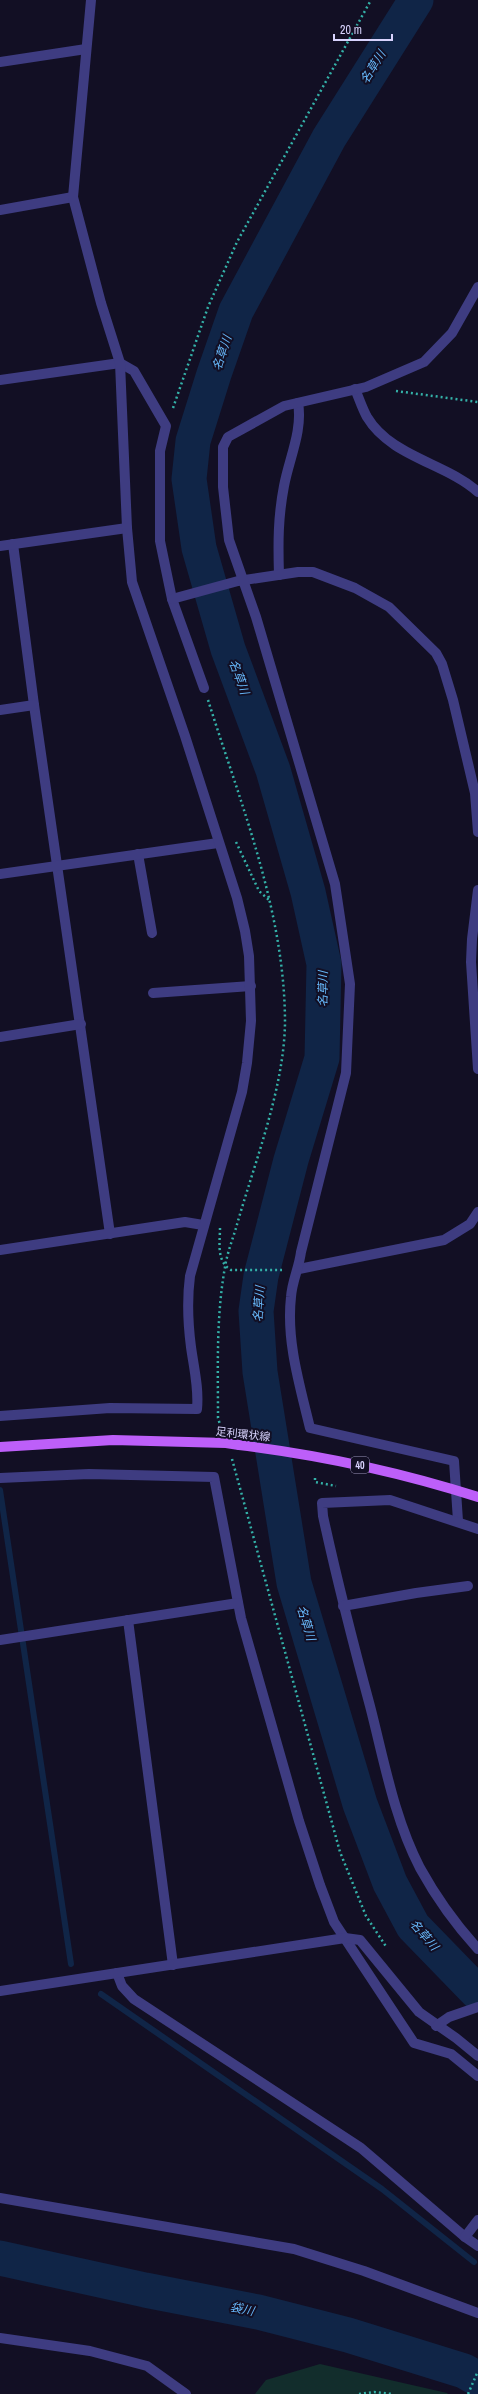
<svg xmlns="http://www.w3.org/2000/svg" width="478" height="2394" font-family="'Archivo Narrow','Noto Sans JP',sans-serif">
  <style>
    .green { fill: #122d2c }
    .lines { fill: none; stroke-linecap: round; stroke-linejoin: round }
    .stream { stroke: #102547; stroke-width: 6 }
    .river { stroke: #102547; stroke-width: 35 }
    .path { stroke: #34b1a8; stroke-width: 2.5; stroke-dasharray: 2 3; stroke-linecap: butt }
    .minor { stroke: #3e3c81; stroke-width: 10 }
    .major { stroke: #bd5ff9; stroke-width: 10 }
    .major-bridge { stroke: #bd5ff9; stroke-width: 10 }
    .labels { text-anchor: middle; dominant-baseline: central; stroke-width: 4; stroke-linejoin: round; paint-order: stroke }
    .shield { fill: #120f24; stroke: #9d98bc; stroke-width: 1 }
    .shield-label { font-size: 10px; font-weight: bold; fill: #d8d3fd }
    .street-label { font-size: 11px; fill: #d8d3fd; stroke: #120f24 }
    .water-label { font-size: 12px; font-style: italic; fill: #66b7f9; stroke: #120f24 }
  </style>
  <rect width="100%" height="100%" fill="#120f24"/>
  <path class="green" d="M320,2364L447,2393L448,2394H255L266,2380Z"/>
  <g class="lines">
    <g class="stream">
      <path d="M0,1490L71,1964"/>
      <path d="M101,1994L382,2189L474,2262"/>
    </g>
    <g class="river">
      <path d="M416,0L329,138L236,311L214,374L193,441L189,479L199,548L228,649L273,770L308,892L324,964L322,1058L291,1160L261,1276L256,1311L260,1372L294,1583L360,1804L390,1883L413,1926L478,1993"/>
      <path d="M0,2258L145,2290L258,2312L348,2335L464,2371L478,2379"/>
    </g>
    <g class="path">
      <path d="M396,391L478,402"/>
      <path d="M173,408L208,307L237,242L371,0"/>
      <path d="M208,700C241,805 285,912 285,1023C284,1089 254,1164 236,1228C232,1241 227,1254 225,1267C216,1317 218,1368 218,1418L221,1428"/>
      <path d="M236,842L259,891L269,900"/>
      <path d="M220,1228C220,1243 216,1261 231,1270H282"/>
      <path d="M232,1459L340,1852L366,1916L387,1948"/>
      <path d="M315,1478V1482L336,1486"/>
      <path d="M359,2394L374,2392L392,2394"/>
      <path d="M468,2394L478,2371"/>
    </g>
    <g class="minor">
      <path d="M0,62L86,49"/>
      <path d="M0,210L73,197"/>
      <path d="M0,380L120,363L134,371L166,426L160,451V541L172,599L204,688"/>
      <path d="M355,389C359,398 362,408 367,417C391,457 446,463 478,492"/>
      <path d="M13,544L34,705L110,1234"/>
      <path d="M0,546L127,528"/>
      <path d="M279,575C278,543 278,517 284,486C289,459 303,430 298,403"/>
      <path d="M172,599L238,581L298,572H313L355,588L389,607L436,653L442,664L453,700L475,793L478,832"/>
      <path d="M0,710L34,705"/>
      <path d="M138,854L152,933"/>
      <path d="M0,874L218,843"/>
      <path d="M478,890L472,939L471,962L478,1069"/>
      <path d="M153,993L251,986"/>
      <path d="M0,1037L81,1024"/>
      <path d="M0,1250L185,1222L203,1225"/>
      <path d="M299,1269L444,1240L470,1224L478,1212"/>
      <path d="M0,1416L110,1408L197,1409C199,1388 194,1369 191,1347C188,1324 187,1299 190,1276L242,1092L247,1063L251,1021L249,956L245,931L237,898L185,736L132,582L127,528L120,363L101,303L73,197L91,0"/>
      <path d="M0,1478L89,1474L214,1477L241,1618L299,1821L320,1885L334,1922L414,2043L451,2054L478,2076"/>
      <path d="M458,1521L454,1461L310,1428C300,1386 286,1341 291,1297C292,1281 299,1268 301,1252L346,1073L350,984L335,884L256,617L229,540L223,487V447L228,437L284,406L366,387L424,362L452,333L478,287"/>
      <path d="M478,1529L390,1500L322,1503L323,1516C337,1580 353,1643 370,1706C384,1760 394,1818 420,1868C436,1897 456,1925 478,1949"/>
      <path d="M343,1606L416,1593L468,1586"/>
      <path d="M128,1620L173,1965"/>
      <path d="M0,1640L238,1603"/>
      <path d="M117,1973L122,1986L134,1999L361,2148L465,2237L478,2246"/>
      <path d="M0,1991L345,1938L360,1940L419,2012L456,2038L478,2056"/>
      <path d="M436,2026L449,2017L478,2007"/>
      <path d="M0,2198L294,2249L364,2271L478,2313"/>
      <path d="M465,2237L478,2220"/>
      <path d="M0,2338L90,2351L147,2366L186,2394"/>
    </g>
    <path class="major" d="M0,1447L113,1440L226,1443L239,1445"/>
    <path class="major-bridge" d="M239,1445C320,1455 400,1472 478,1497"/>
  </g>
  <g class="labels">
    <rect class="shield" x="351" y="1457" width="18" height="16" rx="3"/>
    <g class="shield-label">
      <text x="360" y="1465">40</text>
    </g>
    <g class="street-label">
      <text transform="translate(243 1434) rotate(6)">足利環状線</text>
    </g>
    <g class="water-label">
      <text transform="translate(373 67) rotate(-58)">名草川</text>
      <text transform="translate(222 353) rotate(-72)">名草川</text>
      <text transform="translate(239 677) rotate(70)">名草川</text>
      <text transform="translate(323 989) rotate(-89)">名草川</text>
      <text transform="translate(259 1304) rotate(-86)">名草川</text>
      <text transform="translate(306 1623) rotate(73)">名草川</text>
      <text transform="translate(424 1935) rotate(49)">名草川</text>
      <text transform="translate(242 2309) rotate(12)">袋川</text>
    </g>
  </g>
  <path d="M334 34v6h58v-6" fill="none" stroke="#d8d3fd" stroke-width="2"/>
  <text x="340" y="34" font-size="12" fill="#d8d3fd" stroke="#120f24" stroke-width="3" paint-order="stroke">20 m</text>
</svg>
